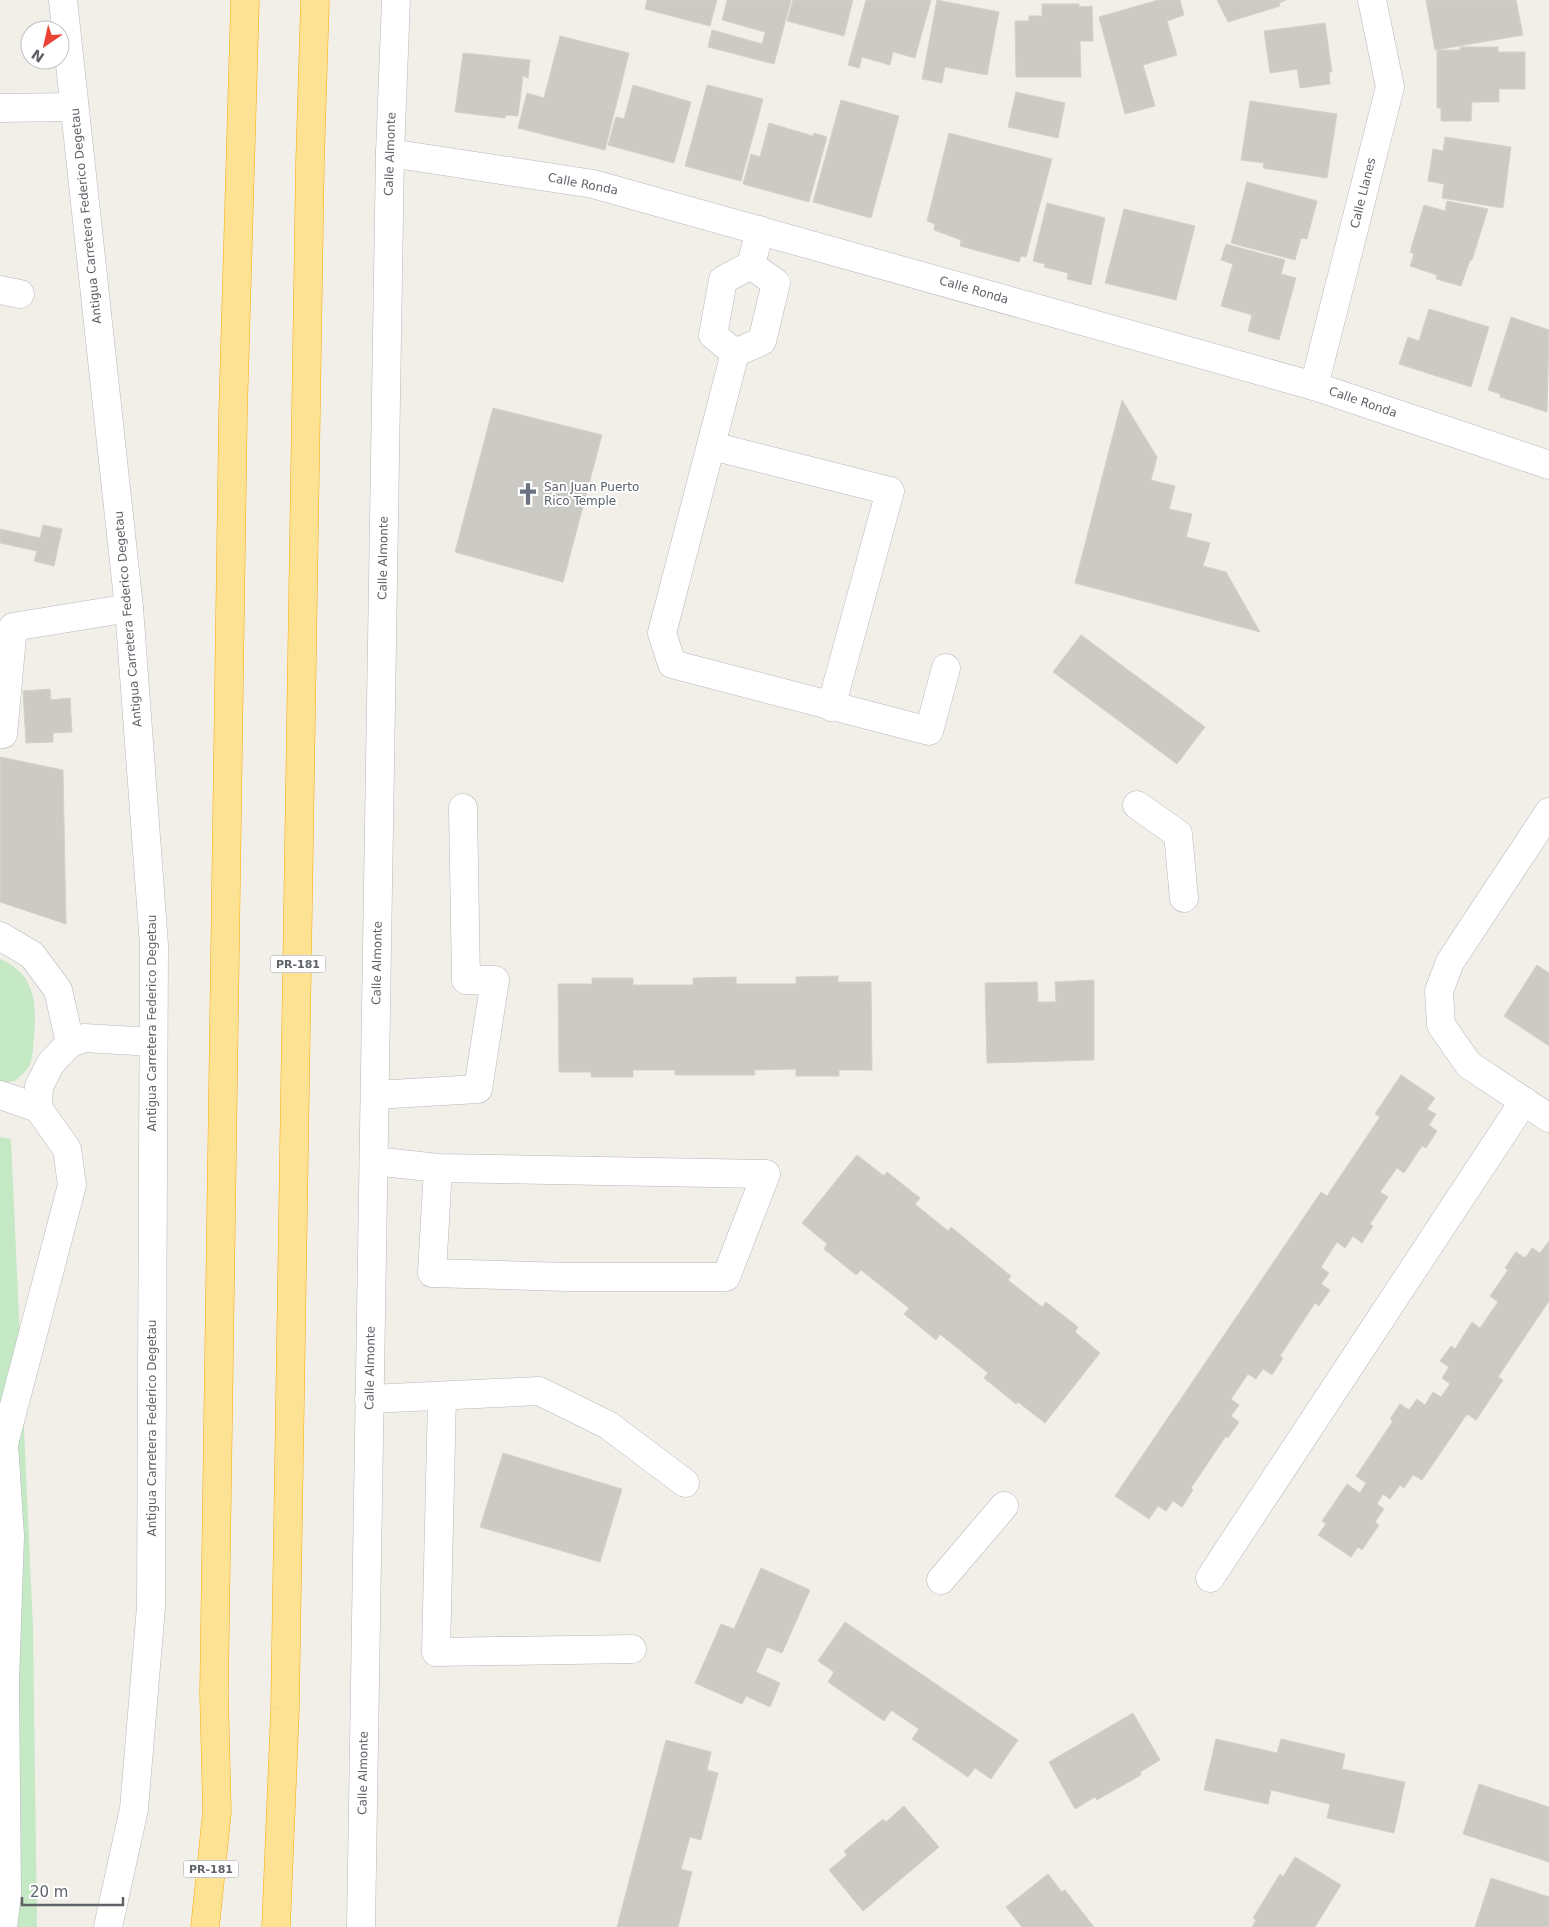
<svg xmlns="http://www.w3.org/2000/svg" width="1549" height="1927" font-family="'DejaVu Sans',sans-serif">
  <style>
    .green { fill: #c5e8c5 }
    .building { fill: #cccac5; stroke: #d6d1c6 }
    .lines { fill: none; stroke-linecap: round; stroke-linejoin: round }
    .minor-casing { stroke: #b5b8bc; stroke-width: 29 }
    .highway-casing { stroke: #f9ab00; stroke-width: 29 }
    .minor { stroke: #fff; stroke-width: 28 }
    .highway { stroke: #fde293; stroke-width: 28 }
    .labels { text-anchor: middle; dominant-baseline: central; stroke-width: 4; stroke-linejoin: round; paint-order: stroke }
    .shield { fill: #fff; stroke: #8f9295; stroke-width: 1 }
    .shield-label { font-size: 11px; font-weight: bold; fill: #5f6368 }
    .street-label { font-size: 12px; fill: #5f6368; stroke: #fff }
    .worship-label { font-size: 12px; fill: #5b616d; stroke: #fff; text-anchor: start }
  </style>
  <rect width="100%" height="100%" fill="#f1efe8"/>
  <g class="green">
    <path d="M0,959C35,973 37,1004 34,1037C33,1045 33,1056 30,1064C28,1070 20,1076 15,1081L0,1083Z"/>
    <path d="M0,1137L11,1139L33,1629L37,1927H0Z"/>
  </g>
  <g class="building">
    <path d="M647,0H717L710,26L645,9Z"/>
    <path d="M727,0H791L774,64L708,47L712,30L762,44L765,32L722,20Z"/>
    <path d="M793,0H853L844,36L787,21Z"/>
    <path d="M866,0H931L915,58L893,52L890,65L862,57L859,68L848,65Z"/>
    <path d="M937,0L999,12L987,75L945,67L942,83L922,79Z"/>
    <path d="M1158,0H1180L1184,15L1167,21L1177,55L1143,65L1155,106L1125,114L1099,17Z"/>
    <path d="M1217,0H1286L1279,3L1280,6L1228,22Z"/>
    <path d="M1426,0H1516L1523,35L1435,50Z"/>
    <path d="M1042,4H1079V7L1092,6L1093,41H1080L1081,77H1016L1015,21H1029V16H1042Z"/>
    <path d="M1325,23L1332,72H1329L1330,84L1300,88L1297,69L1270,73L1264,31Z"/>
    <path d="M560,36L629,53L605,150L518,128L527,93L544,98Z"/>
    <path d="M1460,47H1498V52H1525V89H1499V102H1472L1471,121H1441V108H1437V50H1460Z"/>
    <path d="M463,53L530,60L528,78L523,76L518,116L506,115L505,118L455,112Z"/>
    <path d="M633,85L691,102L674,163L608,145L616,117L624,119Z"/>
    <path d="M707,85L763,99L741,181L685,166Z"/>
    <path d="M1016,92L1065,103L1058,138L1008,127Z"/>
    <path d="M841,100L899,116L871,218L813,202Z"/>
    <path d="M1250,101L1337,114L1327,178L1263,168L1264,163L1241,160Z"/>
    <path d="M769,123L813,136L814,133L827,137L809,202L743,184L751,154L760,157Z"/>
    <path d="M949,133L1052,159L1026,257L1021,256L1019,262L960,246L961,240L934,230L935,224L927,221Z"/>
    <path d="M1445,137L1511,147L1503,208L1442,198L1444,184L1428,181L1433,149L1443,151Z"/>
    <path d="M1247,182L1317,201L1307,239L1301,238L1295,260L1231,243Z"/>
    <path d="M1447,201L1488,209L1472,260H1470L1461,286L1436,279L1437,275L1410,266L1414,254L1410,252L1424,205L1445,211Z"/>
    <path d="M1047,203L1105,218L1091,285L1067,279L1068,273L1044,267L1045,264L1033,261Z"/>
    <path d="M1124,209L1195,226L1176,300L1105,283Z"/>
    <path d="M1226,244L1285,260L1281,274L1296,278L1279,340L1248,331L1252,315L1221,306L1233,264L1221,260Z"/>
    <path d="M1429,309L1489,327L1471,387L1399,364L1408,337L1419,341Z"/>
    <path d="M1511,317L1549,330L1547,412L1500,397V394L1488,390Z"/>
    <path d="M1122,400L1157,457L1151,480L1175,486L1169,509L1192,514L1186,537L1210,543L1203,566L1226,572L1260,632L1075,583Z"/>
    <path d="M493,408L602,435L563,582L455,552Z"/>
    <path d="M43,525L62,529L54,566L34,561L37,551L0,543V529L40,538Z"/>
    <path d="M1081,635L1205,727L1177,764L1053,672Z"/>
    <path d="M50,689L51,700L70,698L72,732L53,733V742L26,743L23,691Z"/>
    <path d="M0,757L63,770L66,924L0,902Z"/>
    <path d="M1537,965L1549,973V1046L1504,1016Z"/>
    <path d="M838,976V982H871L872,1070H839V1076H796V1069L754,1070L755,1075H675V1070H633V1077H591V1072H559L558,984H592V978H633V985H693V978L736,977V984H796V977Z"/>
    <path d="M1094,980V1060L987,1063L985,983L1037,982L1038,1002H1056L1055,982Z"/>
    <path d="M1401,1075L1435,1098L1427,1109L1436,1114L1429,1125L1437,1131L1426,1148L1422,1146L1404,1173L1397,1168L1380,1192L1388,1197L1370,1224L1373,1226L1362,1243L1353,1236L1345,1248L1337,1242L1321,1267L1329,1273L1321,1284L1330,1290L1319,1306L1315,1303L1280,1356L1283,1358L1272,1375L1263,1369L1256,1379L1248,1374L1231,1399L1239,1405L1231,1416L1239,1422L1228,1438L1226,1436L1191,1488L1193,1490L1182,1507L1173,1501L1166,1511L1158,1506L1149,1519L1115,1496L1321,1192L1327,1196L1380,1117L1375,1114Z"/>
    <path d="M857,1155L884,1176L887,1172L920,1198L915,1204L948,1231L951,1227L1011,1276L1008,1280L1042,1307L1046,1302L1078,1327L1075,1332L1100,1353L1045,1423L1018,1402L1016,1404L984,1378L988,1373L940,1334L936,1340L904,1314L909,1308L861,1270L856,1275L824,1249L827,1244L802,1223Z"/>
    <path d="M1549,1241V1301L1498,1377L1503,1380L1476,1420L1467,1414L1422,1480L1413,1475L1404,1488L1400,1485L1390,1499L1383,1494L1377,1504L1384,1509L1375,1522L1379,1525L1362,1550L1358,1547L1351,1557L1318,1535L1326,1524L1322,1521L1347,1484L1360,1493L1366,1483L1356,1476L1393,1421L1390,1419L1400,1404L1409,1410L1417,1399L1425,1405L1433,1392L1441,1397L1450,1384L1442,1378L1449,1367L1440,1361L1451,1346L1455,1349L1472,1322L1480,1328L1498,1302L1490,1296L1508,1270L1505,1268L1516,1252L1525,1258L1532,1248L1540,1253Z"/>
    <path d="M503,1453L622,1489L600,1562L480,1527Z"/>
    <path d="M761,1568L810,1590L782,1653L767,1647L756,1672L780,1683L770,1707L746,1696L742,1704L695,1683L721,1624L734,1629Z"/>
    <path d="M845,1622L1018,1740L991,1779L975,1768L968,1777L912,1739L919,1729L891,1710L884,1721L828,1682L834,1672L818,1661Z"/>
    <path d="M1133,1713L1160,1760L1140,1772L1141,1775L1097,1800L1095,1797L1075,1809L1049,1762Z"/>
    <path d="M1216,1739L1277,1753L1281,1739L1345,1754L1342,1769L1405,1782L1394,1833L1327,1818L1330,1804L1271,1790L1268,1804L1204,1790Z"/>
    <path d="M666,1740L711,1752L707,1770L718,1773L701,1840L690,1837L681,1869L692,1872L678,1927H617Z"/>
    <path d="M1479,1784L1549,1807V1862L1463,1834Z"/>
    <path d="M904,1806L939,1847L863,1911L829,1870L847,1855L844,1851L883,1819L886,1822Z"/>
    <path d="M1295,1857L1341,1885L1315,1927H1252L1256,1920L1253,1918L1280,1874L1283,1877Z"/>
    <path d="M1048,1874L1062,1892L1065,1890L1094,1927H1022L1006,1907Z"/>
    <path d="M1491,1878L1549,1897V1927H1475Z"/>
  </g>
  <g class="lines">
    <defs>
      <g id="minor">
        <path d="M63,0L129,608L154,945L151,1607L134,1809L108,1927"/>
        <path d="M0,108L74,107"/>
        <path d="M390,153L593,184L1314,386L1549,465"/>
        <path d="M0,290L20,294"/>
        <path d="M735,353L662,633L672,664L929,731L946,668"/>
        <path d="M735,353L713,335L723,280L751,265L760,230"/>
        <path d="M735,353L762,341L776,283L751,265"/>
        <path d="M1314,386L1390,87L1372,0"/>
        <path d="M712,446L890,491L831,707"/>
        <path d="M3,734L13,627L129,608"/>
        <path d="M1137,805L1178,834L1184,898"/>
        <path d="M1549,812L1450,962L1439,991L1441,1025L1469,1065L1549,1118"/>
        <path d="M0,936L32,955L58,990L70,1043"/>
        <path d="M0,1095L38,1108L39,1086L51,1063L70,1043L84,1038L153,1042"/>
        <path d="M375,1095L478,1089L495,980H466L463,808"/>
        <path d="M374,1161L438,1168L432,1273L568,1277H726L766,1174L438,1168"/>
        <path d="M442,1397L436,1652L632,1649"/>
        <path d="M369,1399L539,1391L608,1425L685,1483"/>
        <path d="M1210,1578L1524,1101"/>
        <path d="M941,1580L1004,1506"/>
        <path d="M3,1927L7,1895L5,1681L10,1536L4,1444L72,1185L67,1149L38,1108"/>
        <path d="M361,1927L390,153L396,0"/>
      </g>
      <g id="highway">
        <path d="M205,1927L217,1812L214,1693L233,414L245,0"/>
        <path d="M276,1927L285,1709L310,162L315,0"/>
      </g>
    </defs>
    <use href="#minor" class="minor-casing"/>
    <use href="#highway" class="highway-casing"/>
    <use href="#minor" class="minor"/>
    <use href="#highway" class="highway"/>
  </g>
  <defs>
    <symbol id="church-bare" viewBox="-9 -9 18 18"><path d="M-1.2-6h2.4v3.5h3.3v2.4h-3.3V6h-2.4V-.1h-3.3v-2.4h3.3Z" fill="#6b7280" stroke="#fff" stroke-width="2.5" paint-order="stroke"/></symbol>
  </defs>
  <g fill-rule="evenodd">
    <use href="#church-bare" x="512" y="478" width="32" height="32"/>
  </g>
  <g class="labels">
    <g class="shield">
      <rect x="270.5" y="955.5" width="55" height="17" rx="4"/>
      <rect x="183.5" y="1860.5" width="55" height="17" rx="4"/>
    </g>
    <g class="shield-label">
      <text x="298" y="964">PR-181</text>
      <text x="211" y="1869">PR-181</text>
    </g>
    <g class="street-label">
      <text transform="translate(390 154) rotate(-88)">Calle Almonte</text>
      <text transform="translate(583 184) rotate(11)">Calle Ronda</text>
      <text transform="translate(1363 193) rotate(-76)">Calle Llanes</text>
      <text transform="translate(86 216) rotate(-96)">Antigua Carretera Federico Degetau</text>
      <text transform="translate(974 290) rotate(16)">Calle Ronda</text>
      <text transform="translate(1363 402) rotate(19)">Calle Ronda</text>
      <text transform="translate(383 558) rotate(-89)">Calle Almonte</text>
      <text transform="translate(128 619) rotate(-95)">Antigua Carretera Federico Degetau</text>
      <text transform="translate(377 963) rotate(-89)">Calle Almonte</text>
      <text transform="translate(152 1023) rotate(-90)">Antigua Carretera Federico Degetau</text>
      <text transform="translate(370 1368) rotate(-89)">Calle Almonte</text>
      <text transform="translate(152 1428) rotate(-90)">Antigua Carretera Federico Degetau</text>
      <text transform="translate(363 1773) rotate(-89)">Calle Almonte</text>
    </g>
    <g class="worship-label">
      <text x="544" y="487">San Juan Puerto<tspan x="544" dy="14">Rico Temple</tspan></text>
    </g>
  </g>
  <g transform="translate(45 45) rotate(214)"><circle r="24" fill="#ffffff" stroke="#bfc1c3"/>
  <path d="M0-4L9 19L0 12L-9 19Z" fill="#ea4335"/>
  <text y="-8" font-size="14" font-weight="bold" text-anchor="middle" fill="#5f6368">N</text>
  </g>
  <path d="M22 1897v8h101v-8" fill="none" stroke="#5f6368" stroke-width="2.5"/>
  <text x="30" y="1897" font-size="15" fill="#5f6368" stroke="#ffffff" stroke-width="4" paint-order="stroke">20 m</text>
</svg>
